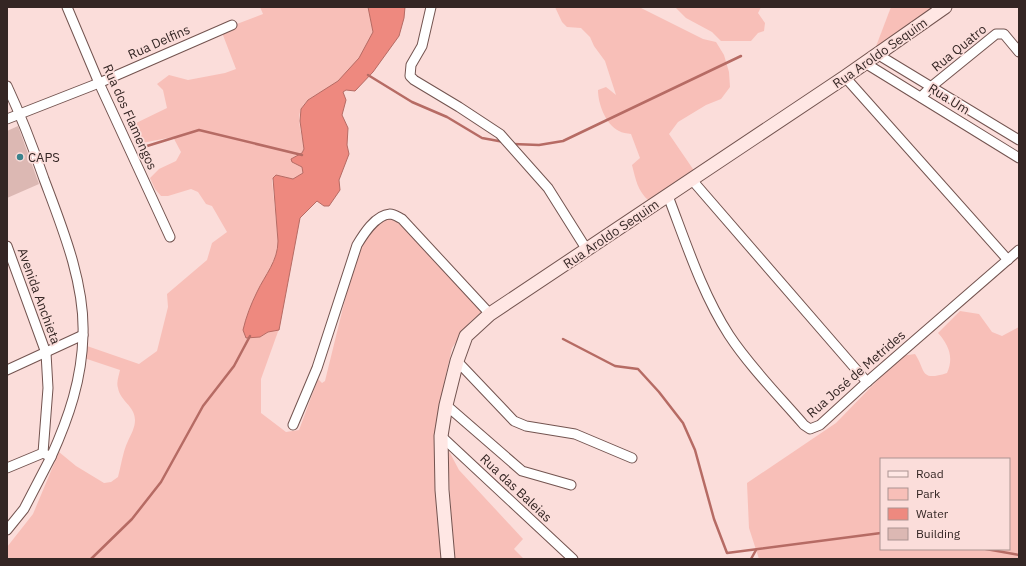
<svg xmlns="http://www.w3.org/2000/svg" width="1026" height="566" font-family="'IBM Plex Sans',sans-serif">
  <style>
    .green { fill: #f8bfb8; fill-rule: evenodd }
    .water { fill: #ee897f; stroke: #b66b64 }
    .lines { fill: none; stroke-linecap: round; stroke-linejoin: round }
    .stream { stroke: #b66b64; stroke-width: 2.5 }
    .building { fill: #dcb8b3 }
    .street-casing { stroke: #735450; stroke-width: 11 }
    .secondary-casing { stroke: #735450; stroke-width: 15 }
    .street { stroke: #fff; stroke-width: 9 }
    .secondary { stroke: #ffe7e4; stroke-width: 13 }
    .poi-dot { fill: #3b838c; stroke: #fbddda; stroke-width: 1.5 }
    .labels { text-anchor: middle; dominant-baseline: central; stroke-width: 3.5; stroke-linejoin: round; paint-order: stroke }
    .street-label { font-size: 13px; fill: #342624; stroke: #fbddda }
    .poi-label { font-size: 13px; fill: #342624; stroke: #fbddda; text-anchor: start }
  </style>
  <rect width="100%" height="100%" fill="#fbddda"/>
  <g class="green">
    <path d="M260,7H368C370,14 374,24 373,31C370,51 345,77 330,87C320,93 306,98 301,109C296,121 303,137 304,149L302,153L291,159L292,162L302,167L303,173L293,179L276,175L272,180L278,241L277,251L272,265L254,298L243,330L246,338L261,337L268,332L279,330L280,326L261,379V413L286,432L299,430L318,379L322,383L325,381L351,275L363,241L381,220L397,216L483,311L470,322L452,348L441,397L436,454L443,559H7V547L33,514L59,452L76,466L104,483L111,482L118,477C121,466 123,451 128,441C131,434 135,428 135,420C135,406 120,401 118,388C116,383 119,375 120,370L84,358L87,346L139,364L157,351L168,307L167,294L207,260L212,243L227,232L212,206L206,204L198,192L191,189L168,196H161L155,189L150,178L159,169L176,161L181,152L173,137L142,143L132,125L167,108L163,90L157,84L169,75L188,80L225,73L236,69L221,30L263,14Z"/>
    <path d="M555,7H639L703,39L716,42L724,55L729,72L730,87L721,99L706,105L678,122L669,134L695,172L649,201C637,190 636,180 632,165L640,158L631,134C627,133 622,133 619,131C605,124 598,103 598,90L606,87L616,95L605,61L594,46L590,37L581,28L567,27L562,22Z"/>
    <path d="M675,7H761L758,13L765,23L764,31L758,33L751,41H721L712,32L686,18Z"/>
    <path d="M891,7H935L875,49Z"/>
    <path d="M960,311L979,314L992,332L1002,336L1019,327V559H759L749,528L747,483L836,423L901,356L915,354C926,370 919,382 947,373C954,358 949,345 938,333ZM881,459H1009V549H881Z"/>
    <path d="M448,451L450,453L459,470L523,539L514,549L524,559H453Z"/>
  </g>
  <path class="water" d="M368,7H405L404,18L399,36L373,72L355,91L346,90L343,92L346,100L342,115L348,128L347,145L349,154L339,180L340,190L329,206H324L317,201L300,218L279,330L268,332L260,337L246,338L243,330C246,317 251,304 257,292C265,275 278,261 278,241L273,178L276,175L293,179L303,173L302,167L292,162L291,159L302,153L304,149L300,121L301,109L308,100L338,81L359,58L373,32Z"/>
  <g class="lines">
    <g class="stream">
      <path d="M368,75L412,102L447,117L482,138L504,142"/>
      <path d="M513,144L539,145L563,141L741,56"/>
      <path d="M147,146L199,130L302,155"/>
      <path d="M563,339L615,366L638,369L659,392L683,423L695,450L714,519L727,553L881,533"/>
      <path d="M986,549L1019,555"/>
      <path d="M91,559L132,519L161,482L203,406L234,366L250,336"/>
      <path d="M751,559L756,550"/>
    </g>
  </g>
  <path class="building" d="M18,126L39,184L7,198V131Z"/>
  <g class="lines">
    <defs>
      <g id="street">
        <path d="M67,7L99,83L170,237"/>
        <path d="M431,7L422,46L411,65L410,76L414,80L459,107L500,134L548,188L587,250"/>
        <path d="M877,54L1019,140"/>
        <path d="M865,63L1019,158"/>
        <path d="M845,77L1008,260"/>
        <path d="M7,86C21,116 33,147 44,179C62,227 85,283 83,335C82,379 69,417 51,457"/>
        <path d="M921,97L932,86L996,34H1004L1019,52"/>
        <path d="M7,119L99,83L232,25"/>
        <path d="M692,180L867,382"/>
        <path d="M668,196C686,243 702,293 729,335C750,367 779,396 804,425L810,429L820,425L867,382L1019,250"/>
        <path d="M7,246L46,353L48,388L43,453L51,457L24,509L7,530"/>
        <path d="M457,361L514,421L526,426L575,434L632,458"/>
        <path d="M7,370L83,335"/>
        <path d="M446,405L522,471L571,485"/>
        <path d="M293,425L317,368L357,245C363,235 375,215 390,214C394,214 398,217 402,219L490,314"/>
        <path d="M441,436L573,559"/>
        <path d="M7,468L43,453"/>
      </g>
      <path id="secondary" d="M448,559L442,490L441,436L446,405L457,361L466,336L490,314L845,77L945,7"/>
    </defs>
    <use href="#street" class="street-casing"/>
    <use href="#secondary" class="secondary-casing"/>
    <use href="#street" class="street"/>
    <use href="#secondary" class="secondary"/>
  </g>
  <circle class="poi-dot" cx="20" cy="157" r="4"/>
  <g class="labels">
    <g class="street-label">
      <text transform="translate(159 42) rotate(-24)">Rua Delfins</text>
      <text transform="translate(959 48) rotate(-39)">Rua Quatro</text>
      <text transform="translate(880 53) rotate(-35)">Rua Aroldo Sequim</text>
      <text transform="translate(949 99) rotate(32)">Rua Um</text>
      <text transform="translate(130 117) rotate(66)">Rua dos Flamengos</text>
      <text transform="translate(611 234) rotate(-34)">Rua Aroldo Sequim</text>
      <text transform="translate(39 296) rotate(70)">Avenida Anchieta</text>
      <text transform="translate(856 374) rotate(-41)">Rua José de Metrides</text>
      <text transform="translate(516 488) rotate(43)">Rua das Baleias</text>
    </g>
    <g class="poi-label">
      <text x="28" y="157">CAPS</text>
    </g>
  </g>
  <rect width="1026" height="566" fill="none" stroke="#342624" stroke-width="16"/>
  <rect x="880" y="458" width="130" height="92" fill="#fbddda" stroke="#ab9491"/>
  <rect x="888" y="471" width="20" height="6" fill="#ffe7e4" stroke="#ab9491"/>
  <text x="916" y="478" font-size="12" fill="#342624">Road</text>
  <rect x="888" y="488" width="20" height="12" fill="#f8bfb8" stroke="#ab9491"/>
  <text x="916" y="498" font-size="12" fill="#342624">Park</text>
  <rect x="888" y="508" width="20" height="12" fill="#ee897f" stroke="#ab9491"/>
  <text x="916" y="518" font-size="12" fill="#342624">Water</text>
  <rect x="888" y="528" width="20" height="12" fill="#dcb8b3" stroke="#ab9491"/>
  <text x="916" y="538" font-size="12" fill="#342624">Building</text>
</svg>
